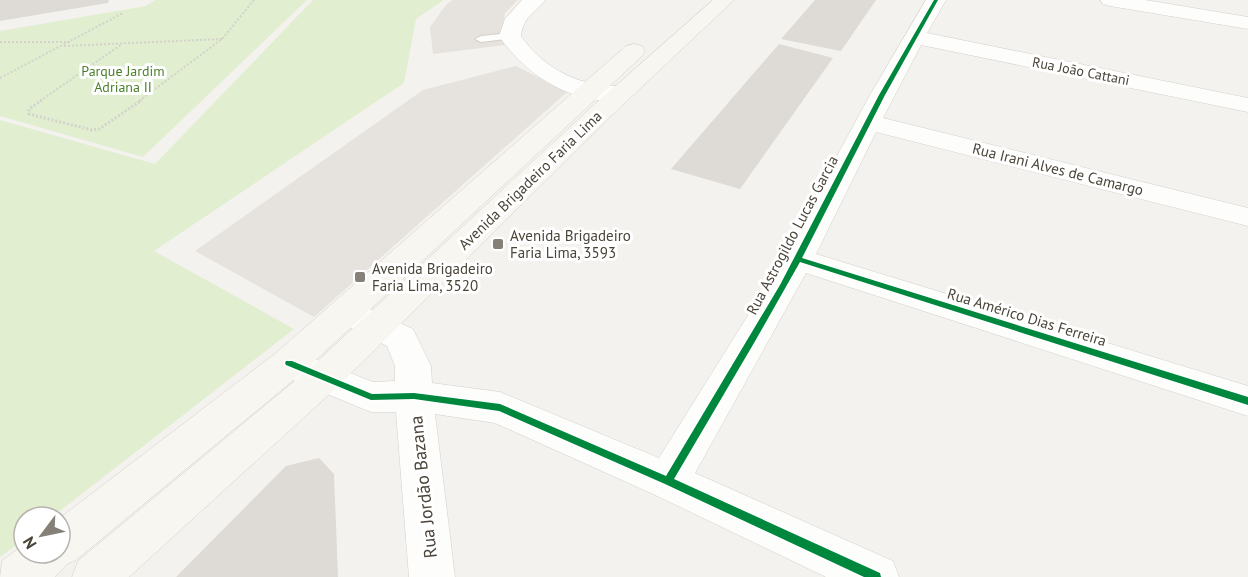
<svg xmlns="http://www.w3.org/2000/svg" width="1248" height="577" font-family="'PT Sans',sans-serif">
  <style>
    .industrial { fill: #e6e2de }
    .green { fill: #e1eecf }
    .parking { fill: #e6e3df }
    .building { fill: #dedbd6 }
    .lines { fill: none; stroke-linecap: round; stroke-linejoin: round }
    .lane-casing { stroke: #d2d0cb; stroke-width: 2 }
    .street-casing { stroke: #d2d0cb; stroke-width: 1 }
    .secondary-casing { stroke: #d3cfc5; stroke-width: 1 }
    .path-far1 { stroke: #d3d2cc; stroke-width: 2; stroke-dasharray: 2 2; stroke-linecap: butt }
    .path { stroke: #d3d2cc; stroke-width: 3; stroke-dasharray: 2 2; stroke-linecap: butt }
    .lane { fill: #fdfdfc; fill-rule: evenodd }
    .street { fill: #fdfdfc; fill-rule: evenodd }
    .secondary { fill: #f7f6f1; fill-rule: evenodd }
    .cycleway-casing { stroke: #fff; stroke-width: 3 }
    .cycleway { fill: #00873e; fill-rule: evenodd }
    .poi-dot { fill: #868178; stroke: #fff; stroke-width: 2 }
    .labels { text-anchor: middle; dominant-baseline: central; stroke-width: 6; stroke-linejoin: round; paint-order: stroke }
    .far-park-label { font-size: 14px; fill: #4a7f2a; stroke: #fff }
    .far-street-label { font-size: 14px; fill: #4b4439; stroke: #fff }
    .street-label { font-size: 15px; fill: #4b4439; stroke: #fff }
    .poi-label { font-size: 15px; fill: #4b4439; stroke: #fff; text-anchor: start }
    .near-street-label { font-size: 18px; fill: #4b4439; stroke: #fff }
  </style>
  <rect width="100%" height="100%" fill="#f4f2ee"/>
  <path class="industrial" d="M516,66L567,92L314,317L195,251L423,90Z"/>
  <g class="green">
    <path d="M155,0H307L143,157L0,116V31L146,6Z"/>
    <path d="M313,0H444L416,19L404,83L154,251L294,329L52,517H24V539L0,557V120L155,164Z"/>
  </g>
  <path class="parking" d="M452,0H518L505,13L502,32L505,45L433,54L430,27L446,5Z"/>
  <g class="building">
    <path d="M0,0H109L108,3L0,21Z"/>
    <path d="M815,0H876L841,51L781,39Z"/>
    <path d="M779,44L833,58L740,189L671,169Z"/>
    <path d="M319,458L334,474L338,577H176L286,466Z"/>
  </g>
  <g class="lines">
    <defs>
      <path id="lane" d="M510,33L516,36L514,38L481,42L475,39L481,36Z"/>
      <g id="street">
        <path d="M522,0H545C534,15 524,15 521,36C537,60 566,80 596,84C607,86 618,85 629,88L633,93L629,98C580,110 525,76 499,36L505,19Z"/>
        <path d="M926,0H946L927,33L1248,98V112L921,45L883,118L1248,208V226L876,132L816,254L1248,386V416L806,273L695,473L893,561L899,577H826L653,494L495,423L435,414L455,577H409L396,412H371L276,373L271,363L276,353L289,349L373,382L395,381V366L387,346L336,320L331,311L336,302L348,299L413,329L431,366L432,383L500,392L659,458L767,285L870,95Z"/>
        <path d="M1100,0H1145L1248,17V29L1110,6L1103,4Z"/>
      </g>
      <g id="secondary">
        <path d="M713,0H734L613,114L335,389L129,577H72L78,561L309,369L595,104Z"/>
        <path d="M634,44L642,46L645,51L642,56L302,373L76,560L67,564L55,577H0L2,561L24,544V553H60V518L276,353L626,46Z"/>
      </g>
    </defs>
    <use href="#lane" class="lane-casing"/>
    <use href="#street" class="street-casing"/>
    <use href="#secondary" class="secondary-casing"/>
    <g class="path-far1">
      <path d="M0,42H70"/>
      <path d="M64,46L222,39"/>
      <path d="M0,78L123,13"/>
      <path d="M40,101L122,44"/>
      <path d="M139,101L222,39L254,0"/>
    </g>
    <path class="path" d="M42,100L29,109V114L92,130L99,129L142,100"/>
    <use href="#lane" class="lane"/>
    <use href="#street" class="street"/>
    <use href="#secondary" class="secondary"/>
    <defs>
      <path id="cycleway" d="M934,0H938L885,95L802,258L1248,397V405L800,262L754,343L674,479L880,573L881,577H864L665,484L499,411L414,399L371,400L286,365L285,363L286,361H292L372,394L414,393L500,404L666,476L780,285L879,95Z"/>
    </defs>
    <use href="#cycleway" class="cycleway-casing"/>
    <use href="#cycleway" class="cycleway"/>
  </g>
  <g class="poi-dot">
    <rect x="492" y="238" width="12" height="12" rx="3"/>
    <rect x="354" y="271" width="12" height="12" rx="3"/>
  </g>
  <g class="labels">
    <g class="far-park-label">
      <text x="123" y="71">Parque Jardim<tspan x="123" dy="16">Adriana II</tspan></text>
    </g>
    <g class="far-street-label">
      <text transform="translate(1081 71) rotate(11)">Rua João Cattani</text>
    </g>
    <g class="street-label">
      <text transform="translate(1058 169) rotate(14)">Rua Irani Alves de Camargo</text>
      <text transform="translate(530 180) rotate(-44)">Avenida Brigadeiro Faria Lima</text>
      <text transform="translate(792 235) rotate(-62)">Rua Astrogildo Lucas Garcia</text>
      <text transform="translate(1027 317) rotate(17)">Rua Américo Dias Ferreira</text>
    </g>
    <g class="poi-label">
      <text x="510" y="235">Avenida Brigadeiro<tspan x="510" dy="17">Faria Lima, 3593</tspan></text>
      <text x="372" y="268">Avenida Brigadeiro<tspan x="372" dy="17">Faria Lima, 3520</tspan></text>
    </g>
    <g class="near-street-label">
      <text transform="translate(423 487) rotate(-96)">Rua Jordão Bazana</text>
    </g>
  </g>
  <g transform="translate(42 535) rotate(238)"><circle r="28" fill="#ffffff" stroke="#b7b4b0" stroke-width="1.5"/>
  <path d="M0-4.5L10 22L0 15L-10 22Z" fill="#868178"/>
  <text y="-9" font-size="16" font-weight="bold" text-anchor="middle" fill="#4b4439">N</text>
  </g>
</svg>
